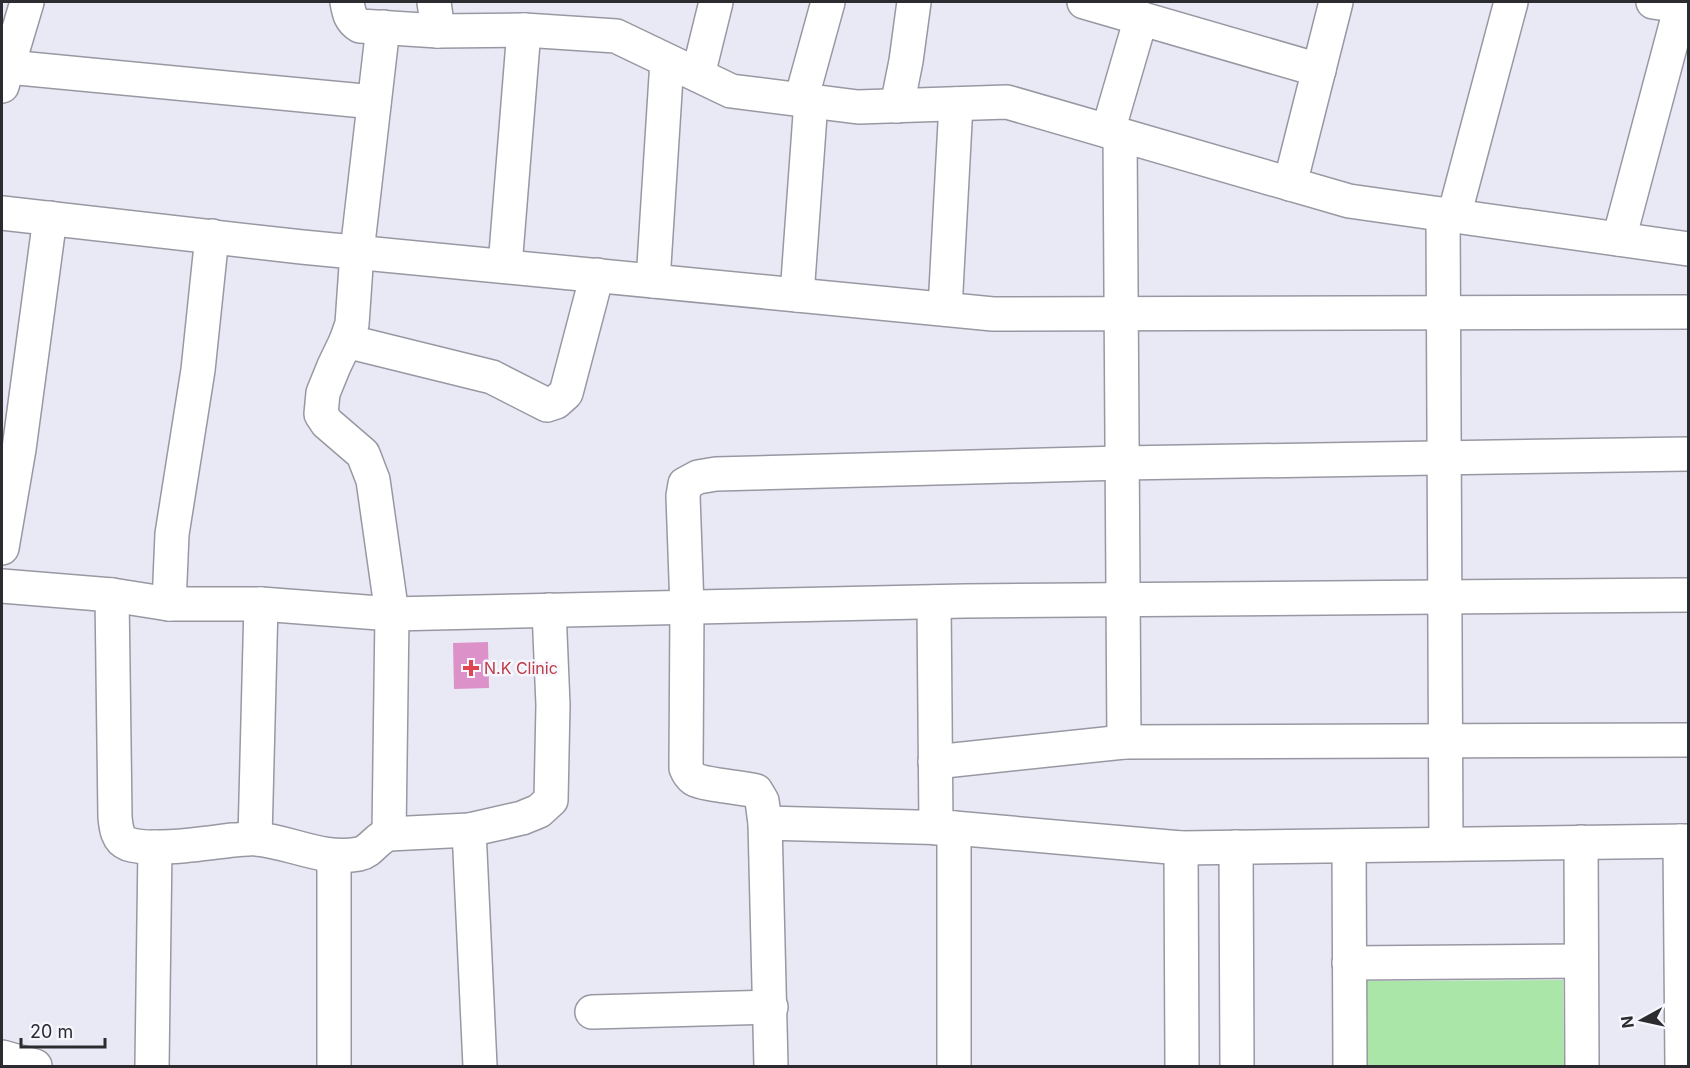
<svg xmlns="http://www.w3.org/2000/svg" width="1690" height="1068" font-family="Inter,sans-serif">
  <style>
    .green { fill: #aae6a8 }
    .building { fill: #dd91c9 }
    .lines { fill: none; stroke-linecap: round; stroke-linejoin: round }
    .minor-casing { stroke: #9898a3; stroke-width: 36 }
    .minor { stroke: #fff; stroke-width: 33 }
    .health-dot { fill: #e0444e; stroke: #f6f6fe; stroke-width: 2 }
    .labels { text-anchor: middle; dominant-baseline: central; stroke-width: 5; stroke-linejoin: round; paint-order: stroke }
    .health-label { font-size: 16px; fill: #be3a42; stroke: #f6f6fe; text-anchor: start }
  </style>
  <rect width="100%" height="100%" fill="#e9e9f5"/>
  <path class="green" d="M1563,980L1564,1066H1363V981Z"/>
  <path class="building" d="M488,642L489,688L454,689L453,643Z"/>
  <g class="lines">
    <defs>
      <g id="minor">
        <path d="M347,2C349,13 350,20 360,26L438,31L524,30L616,36L731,91L858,107L1007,102L1349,201L1688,249"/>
        <path d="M434,2L438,31"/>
        <path d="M1084,2L1319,70"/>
        <path d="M1653,2L1681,6"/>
        <path d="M383,27L357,252L352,324L346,341L334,366L323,393L321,414L327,423L363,454L373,480L392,614L389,834"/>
        <path d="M8,67L374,102"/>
        <path d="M698,75L716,2"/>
        <path d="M2,86L27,2"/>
        <path d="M801,100L828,2"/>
        <path d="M897,106L906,61L914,2"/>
        <path d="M1108,131L1141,18"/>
        <path d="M1120,135L1124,742"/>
        <path d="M1290,184L1336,2"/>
        <path d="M2,213L302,247L993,314L1688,312"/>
        <path d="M1443,214L1446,844"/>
        <path d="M1454,216L1511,2"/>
        <path d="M1619,239L1682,2"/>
        <path d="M505,266L524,30"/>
        <path d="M653,281L667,61"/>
        <path d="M797,295L811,101"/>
        <path d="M945,309L956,104"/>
        <path d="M346,341L492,377L547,405L556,402L566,393L597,275"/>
        <path d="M2,548L19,449L50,218"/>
        <path d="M2,586L112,595L169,604H261L392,614L965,601L1688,595"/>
        <path d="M112,595L115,817C116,827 117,840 128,844C152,852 206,843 233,840C240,840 249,838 256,839C292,842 322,861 359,854C372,851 376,838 389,834L469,830L522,818L539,811L551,800L553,705L549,610"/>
        <path d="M934,602L936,828"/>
        <path d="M169,604L172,534L198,370L212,236"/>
        <path d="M935,762L1124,742L1688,740"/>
        <path d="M765,823L954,828L1181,848L1688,841"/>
        <path d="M469,830L480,1066"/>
        <path d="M255,838L261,604"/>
        <path d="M1680,841L1682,1066"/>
        <path d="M1581,842L1582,1066"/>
        <path d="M1349,846L1350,1066"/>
        <path d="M1236,847L1237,1066"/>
        <path d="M1181,848L1182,1066"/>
        <path d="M334,856V1066"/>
        <path d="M1349,963L1581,961"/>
        <path d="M592,1012L771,1007"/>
        <path d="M2,1057L35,1066"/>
        <path d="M152,1066L155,847"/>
        <path d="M771,1066L765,823L762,801L756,791C741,787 704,785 694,779C690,776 688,773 686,768L687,607L683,496L685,484L698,477L716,474L1122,463L1688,454"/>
        <path d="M954,1066V828"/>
      </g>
    </defs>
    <use href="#minor" class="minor-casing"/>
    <use href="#minor" class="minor"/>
  </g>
  <path class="health-dot" d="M468 659h6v6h6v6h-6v6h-6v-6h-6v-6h6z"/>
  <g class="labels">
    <g class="health-label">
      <text x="484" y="668">N.K Clinic</text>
    </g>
  </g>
  <rect width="1690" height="1068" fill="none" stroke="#2c2c30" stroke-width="6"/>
  <g transform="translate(1642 1020) rotate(262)" stroke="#f6f6fe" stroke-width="4.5" paint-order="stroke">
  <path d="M0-4.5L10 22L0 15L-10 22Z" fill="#2c2c30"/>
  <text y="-9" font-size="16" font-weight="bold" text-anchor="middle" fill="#2c2c30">N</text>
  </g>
  <path d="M21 1038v9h84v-9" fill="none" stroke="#2c2c30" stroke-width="3"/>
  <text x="30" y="1038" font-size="18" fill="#2c2c30" stroke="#f6f6fe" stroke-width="4.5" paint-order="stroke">20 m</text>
</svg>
